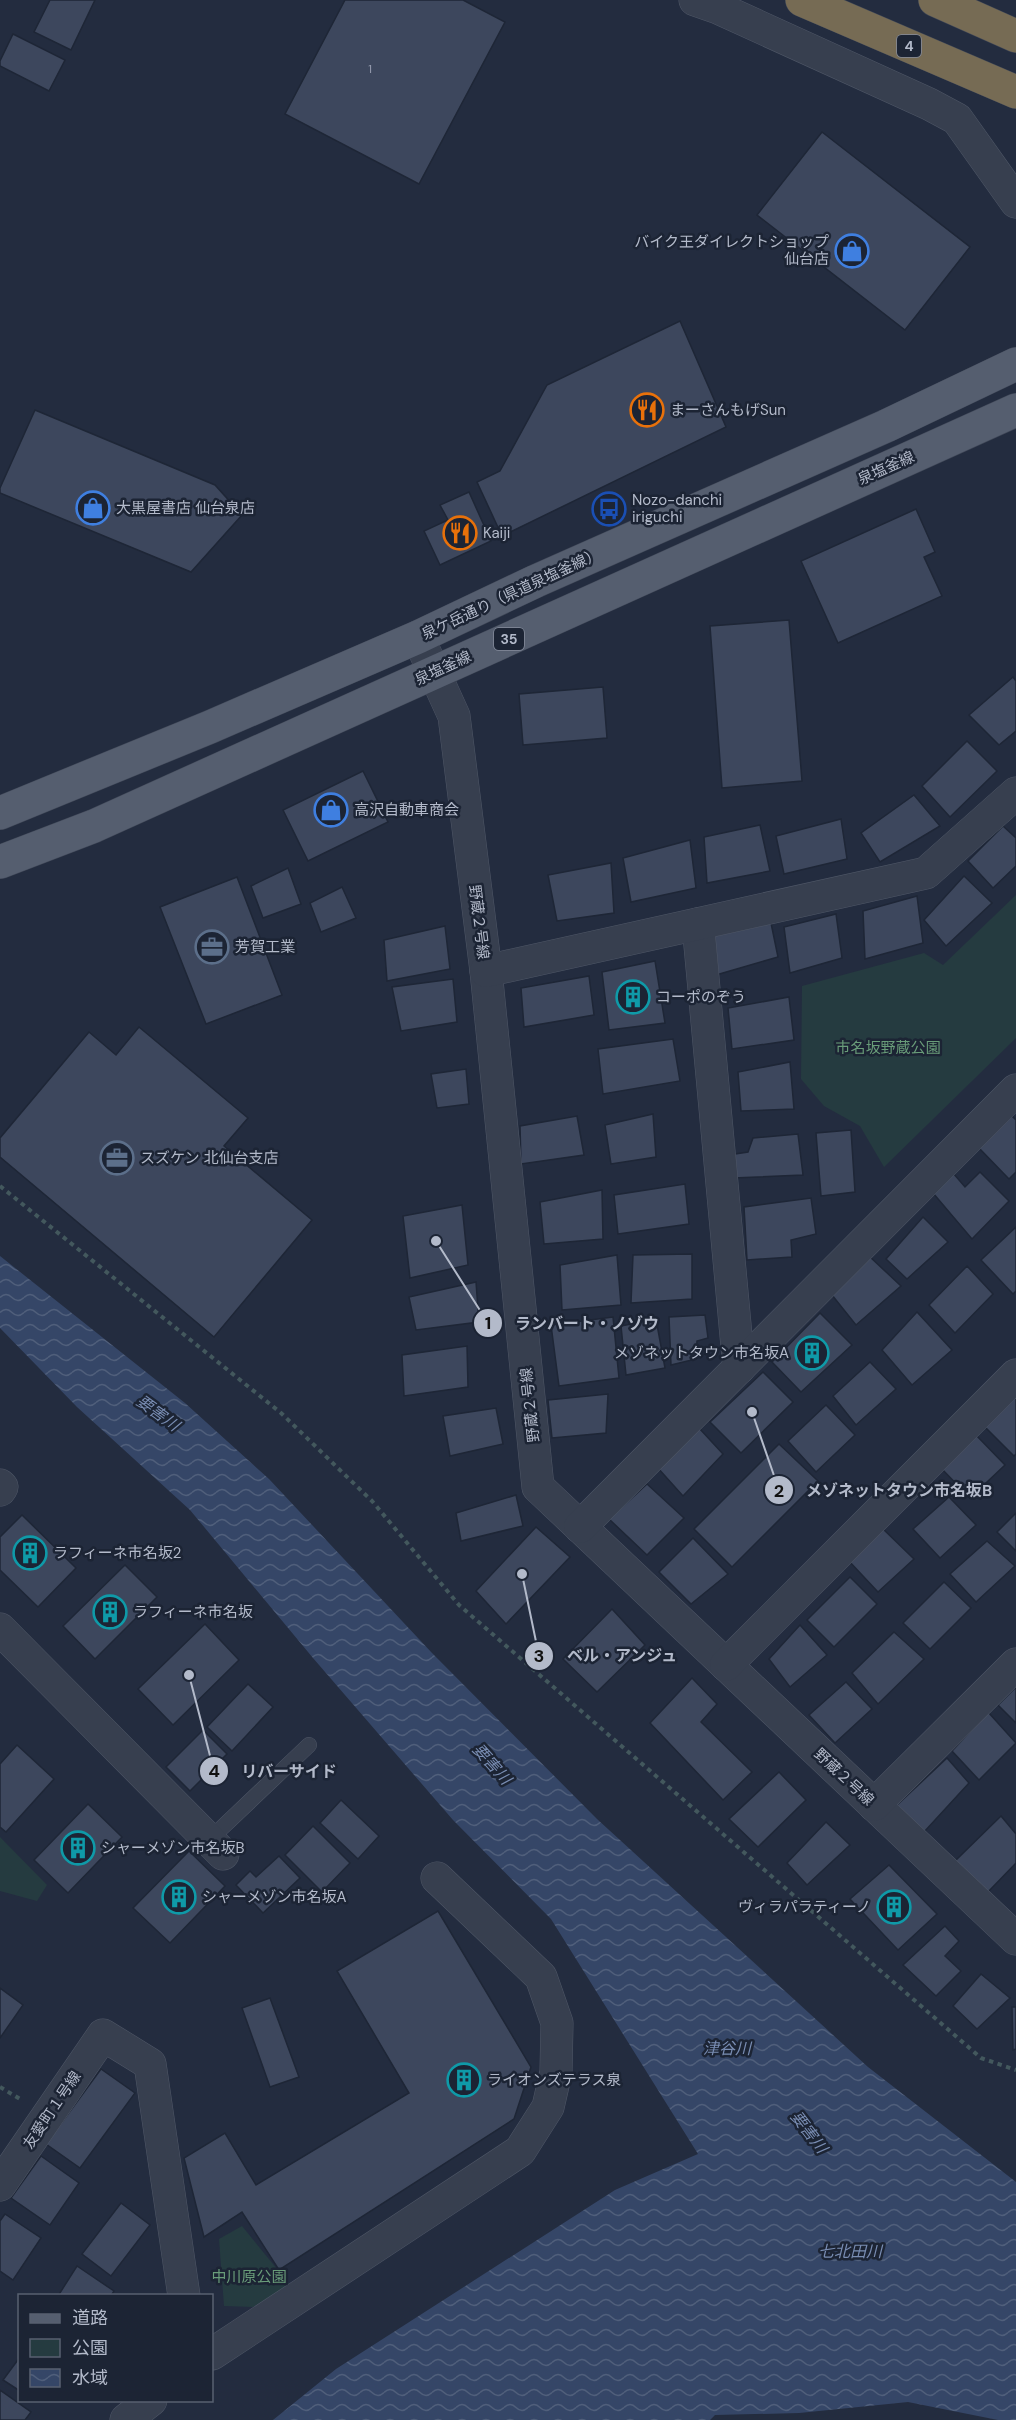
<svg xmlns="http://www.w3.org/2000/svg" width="1016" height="2420" font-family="'DM Sans','Noto Sans JP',sans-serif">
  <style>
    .park { fill: #253b40 }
    .water { fill: url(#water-waves) }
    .building { fill: #3d475d; stroke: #1e2636; stroke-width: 1.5 }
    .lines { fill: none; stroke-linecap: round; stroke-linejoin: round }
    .lane-casing { stroke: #4f5767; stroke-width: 16 }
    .street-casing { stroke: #4f5767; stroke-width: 33 }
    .primary-casing { stroke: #404858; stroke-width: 34 }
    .highway-casing { stroke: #3f4757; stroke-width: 34 }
    .path { stroke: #43585d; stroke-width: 4; stroke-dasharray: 4.5 4.5; stroke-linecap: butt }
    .lane { stroke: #373f4f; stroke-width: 15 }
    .street { stroke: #373f4f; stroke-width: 32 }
    .primary { stroke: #555e6f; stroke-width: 33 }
    .highway { stroke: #766b54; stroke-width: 33 }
    .labels { text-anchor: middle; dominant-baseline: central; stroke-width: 5; stroke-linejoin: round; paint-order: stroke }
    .number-label { font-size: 12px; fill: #969daf }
    .shield { fill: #1c2434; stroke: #868d9d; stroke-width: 1.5 }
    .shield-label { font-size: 14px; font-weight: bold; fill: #b3baca }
    .poi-label { font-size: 15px; fill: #b3baca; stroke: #1c2434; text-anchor: start }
    .street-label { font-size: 15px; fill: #b3baca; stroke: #1c2434 }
    .park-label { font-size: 15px; fill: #699c79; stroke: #1c2434 }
    .water-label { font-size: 16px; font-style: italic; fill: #798db3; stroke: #1c2434 }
    .leader { fill: none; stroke: #b3baca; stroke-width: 2 }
    .callout-dot { fill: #b3baca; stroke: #1c2434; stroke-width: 2 }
    .mark-label { font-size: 18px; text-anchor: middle; font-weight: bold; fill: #111 }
    .callout-label { font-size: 16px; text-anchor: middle; font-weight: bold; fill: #b3baca; stroke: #1c2434; stroke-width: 5; stroke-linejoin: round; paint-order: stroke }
  </style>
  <defs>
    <pattern id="water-waves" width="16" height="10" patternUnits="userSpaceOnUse" patternTransform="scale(1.5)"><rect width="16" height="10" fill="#354667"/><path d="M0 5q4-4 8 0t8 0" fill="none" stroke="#505f7b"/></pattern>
  </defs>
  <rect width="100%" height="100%" fill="#232c3f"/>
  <g class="park">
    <path d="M1016,895V1038L884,1167L860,1126L824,1106L801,1079L802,986L924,953L943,965Z"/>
    <path d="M0,1837L47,1885L37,1901L0,1891Z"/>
    <path d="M242,2226L290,2285L253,2307L224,2306L219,2239Z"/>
  </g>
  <path class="water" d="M0,1256L185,1403L269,1479L432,1653L597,1819L868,2067L1016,2182V2420H998L908,2402L799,2413L715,2415L710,2420H273L336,2369L615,2190L698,2154L551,1919L453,1820L313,1658L190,1510L77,1407L0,1328Z"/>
  <g class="building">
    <path d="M50,0H95L71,50L34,32Z"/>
    <path d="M345,0H463L505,22L419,184L285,114Z"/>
    <path d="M13,34L65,60L49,91L0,66V61Z"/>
    <path d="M822,132L970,247L905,330L757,215Z"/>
    <path d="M680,321L726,427L502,536L477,482L500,471L547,385Z"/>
    <path d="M35,410L215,485L242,515L191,572L0,493V488Z"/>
    <path d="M469,492L491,541L440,565L424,531L448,520L440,505Z"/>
    <path d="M916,509L935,552L924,557L942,596L838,643L801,561Z"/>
    <path d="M789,620L802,781L722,788L710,626Z"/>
    <path d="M1013,677L1016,681V731L999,745L969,715Z"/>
    <path d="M603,687L607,738L523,745L519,694Z"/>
    <path d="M967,741L997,771L950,817L922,786Z"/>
    <path d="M363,771L388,822L308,861L283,810Z"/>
    <path d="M914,795L940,826L880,862L861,833Z"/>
    <path d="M841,819L847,859L784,874L776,836Z"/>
    <path d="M760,825L770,871L707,883L704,837Z"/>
    <path d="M1003,826L1016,838V866L993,888L968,861Z"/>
    <path d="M690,840L696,888L631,902L623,858Z"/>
    <path d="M611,863L614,913L557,921L548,875Z"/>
    <path d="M288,868L301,904L263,918L251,886Z"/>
    <path d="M964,876L992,903L946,946L924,920Z"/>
    <path d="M237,877L282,995L206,1024L160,907Z"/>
    <path d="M342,887L356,918L321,932L310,903Z"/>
    <path d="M917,896L923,943L865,959L863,911Z"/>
    <path d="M836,914L842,958L790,973L784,927Z"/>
    <path d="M771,923L778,957L716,975L710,936Z"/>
    <path d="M445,926L450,969L387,981L384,940Z"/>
    <path d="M655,961L665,1023L609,1030L602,972Z"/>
    <path d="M589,976L594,1015L524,1027L521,988Z"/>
    <path d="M453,979L457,1022L401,1031L392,987Z"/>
    <path d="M789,997L794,1040L732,1049L728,1008Z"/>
    <path d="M139,1027L248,1118L224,1146L312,1220L214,1337L0,1157V1138L89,1032L116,1055Z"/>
    <path d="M673,1039L680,1081L603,1094L598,1049Z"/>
    <path d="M790,1062L794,1109L741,1111L738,1072Z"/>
    <path d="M466,1069L469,1104L437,1108L431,1074Z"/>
    <path d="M653,1114L656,1157L611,1164L605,1125Z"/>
    <path d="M1011,1115L1016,1120V1172L1009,1179L979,1148Z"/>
    <path d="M577,1116L584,1155L521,1164L520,1126Z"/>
    <path d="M851,1130L855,1192L821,1196L816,1133Z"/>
    <path d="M798,1134L803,1175L733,1178L735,1154L748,1152L753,1138Z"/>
    <path d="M980,1172L1009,1201L972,1239L933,1193L953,1173L965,1187Z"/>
    <path d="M685,1184L689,1224L618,1234L614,1195Z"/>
    <path d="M602,1190L603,1239L544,1244L540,1202Z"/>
    <path d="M811,1198L816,1234L791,1240L792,1257L747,1260L744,1207Z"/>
    <path d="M462,1205L468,1265L410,1278L403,1216Z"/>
    <path d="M923,1217L948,1242L907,1279L886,1259Z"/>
    <path d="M1016,1227V1291L1013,1294L981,1260Z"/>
    <path d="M692,1254V1299L631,1303L633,1255Z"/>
    <path d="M617,1255L621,1305L562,1310L560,1265Z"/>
    <path d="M869,1256L901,1286L856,1325L832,1295Z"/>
    <path d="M967,1266L993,1294L955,1333L929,1305Z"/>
    <path d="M476,1282L479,1322L416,1330L409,1297Z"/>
    <path d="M917,1312L952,1350L912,1385L882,1350Z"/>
    <path d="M820,1313L852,1345L801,1392L772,1362Z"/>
    <path d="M705,1315L708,1338L697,1341L696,1359L671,1365L669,1317Z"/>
    <path d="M613,1317L619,1378L559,1386L551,1325Z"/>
    <path d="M656,1319L665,1368L626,1375L621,1326Z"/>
    <path d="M467,1346L468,1387L404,1396L402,1355Z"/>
    <path d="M870,1362L896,1389L856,1425L833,1396Z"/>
    <path d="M763,1372L793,1402L741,1453L710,1422Z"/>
    <path d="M608,1394L606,1433L552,1438L548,1400Z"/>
    <path d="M1016,1395V1454L1014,1456L983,1425Z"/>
    <path d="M826,1405L855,1435L816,1472L788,1441Z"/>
    <path d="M496,1408L503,1444L450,1456L443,1416Z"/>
    <path d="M699,1428L723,1454L683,1496L657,1467Z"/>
    <path d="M973,1432L1005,1465L970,1498L940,1467Z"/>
    <path d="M779,1444L818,1481L732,1567L694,1529Z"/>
    <path d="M647,1484L684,1518L647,1555L609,1519Z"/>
    <path d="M516,1495L523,1526L461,1541L456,1513Z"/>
    <path d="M949,1497L976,1525L940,1558L913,1529Z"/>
    <path d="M1016,1513V1551L997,1532Z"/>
    <path d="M22,1515L76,1568L38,1607L0,1570V1537Z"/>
    <path d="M536,1527L570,1557L506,1624L476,1591Z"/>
    <path d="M881,1527L914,1559L878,1592L848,1560Z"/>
    <path d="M693,1538L728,1574L691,1604L659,1572Z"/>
    <path d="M987,1541L1015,1566L976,1602L950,1574Z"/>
    <path d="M125,1565L157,1597L95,1659L63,1626Z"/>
    <path d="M850,1577L877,1604L834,1647L807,1620Z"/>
    <path d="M944,1582L971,1608L930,1649L903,1623Z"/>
    <path d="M612,1609L645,1645L597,1692L563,1659Z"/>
    <path d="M205,1624L239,1660L173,1725L138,1689Z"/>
    <path d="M800,1625L827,1655L790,1687L769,1659Z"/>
    <path d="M894,1632L924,1659L878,1704L852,1673Z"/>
    <path d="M692,1678L717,1704L701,1722L752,1772L723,1800L650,1723Z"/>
    <path d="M846,1682L872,1709L835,1743L809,1715Z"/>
    <path d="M248,1684L273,1707L232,1751L207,1727Z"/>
    <path d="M1016,1687V1723L998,1705Z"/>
    <path d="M988,1712L1016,1743L979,1780L952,1751Z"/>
    <path d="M203,1730L227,1754L190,1791L166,1767Z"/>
    <path d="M17,1745L54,1779L6,1832L0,1827V1764Z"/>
    <path d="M947,1758L969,1783L924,1832L897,1805Z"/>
    <path d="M779,1772L806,1800L758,1847L729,1819Z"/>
    <path d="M341,1800L379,1836L358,1859L320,1823Z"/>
    <path d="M88,1804L122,1837L68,1893L34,1860Z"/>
    <path d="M1001,1816L1016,1834V1863L987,1893L953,1863Z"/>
    <path d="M826,1822L850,1845L807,1885L787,1863Z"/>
    <path d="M313,1826L350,1863L322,1892L285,1855Z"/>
    <path d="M189,1851L225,1886L170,1943L133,1908Z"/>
    <path d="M279,1856L300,1878L263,1913L236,1885L250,1871L256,1877Z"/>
    <path d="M889,1865L937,1914L898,1950L850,1899Z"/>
    <path d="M438,1911L531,2067L514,2119L279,2270L242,2212L204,2237L184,2158L225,2133L256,2185L409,2093L337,1971Z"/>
    <path d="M945,1926L959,1941L945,1956L961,1971L936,1996L903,1965Z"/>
    <path d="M981,1974L1010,1998L977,2029L953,2006Z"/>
    <path d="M0,1988L23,2005L0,2038Z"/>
    <path d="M270,1998L299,2077L270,2087L242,2008Z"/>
    <path d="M1012,2007H1016V2049L1013,2050Z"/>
    <path d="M101,2069L135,2093L80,2168L46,2144Z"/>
    <path d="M41,2156L79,2183L50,2225L11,2198Z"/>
    <path d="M121,2203L150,2225L111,2276L82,2254Z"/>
    <path d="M5,2214L41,2238L13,2280L0,2271V2221Z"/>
    <path d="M77,2266L114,2291L111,2296H58Z"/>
    <path d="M20,2357V2391L3,2380Z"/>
    <path d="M0,2390L31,2412L25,2420H0Z"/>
  </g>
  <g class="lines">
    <defs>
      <path id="lane" d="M209,1840L309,1745"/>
      <g id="street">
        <path d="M695,0L718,8L929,104L957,119L1016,202"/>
        <path d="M418,637L454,716L486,971L538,1487L1016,1939"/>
        <path d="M698,924L739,1368"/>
        <path d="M486,971L926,873L1016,793"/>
        <path d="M0,1485L2,1487L0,1490"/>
        <path d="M580,1527L1016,1090"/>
        <path d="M0,1629L223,1854"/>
        <path d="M726,1665L1016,1375"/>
        <path d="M874,1805L1016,1664"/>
        <path d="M0,2185L103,2035L150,2064L184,2296"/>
        <path d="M212,2354L520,2151L548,2107L556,2072L557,2023L541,1977L437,1878"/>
        <path d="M126,2420L151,2400"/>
      </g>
      <g id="primary">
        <path d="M0,813L210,727L418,637L536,581L886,426L1016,364"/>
        <path d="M0,862L94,826L1016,410"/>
      </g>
      <g id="highway">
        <path d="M802,0L1016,92"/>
        <path d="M935,0L1016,36"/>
      </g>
    </defs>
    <use href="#lane" class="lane-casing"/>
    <use href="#street" class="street-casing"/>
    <use href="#primary" class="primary-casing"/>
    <use href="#highway" class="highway-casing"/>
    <g class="path">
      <path d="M0,1186L281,1413L372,1501L459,1605L981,2058L1016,2070"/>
      <path d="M0,2087L20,2099"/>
    </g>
    <use href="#lane" class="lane"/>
    <use href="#street" class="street"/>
    <use href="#primary" class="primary"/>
    <use href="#highway" class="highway"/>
  </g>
  <defs>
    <symbol id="shop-ring" viewBox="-11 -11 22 22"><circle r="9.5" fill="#1c2434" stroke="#3f7fe0" stroke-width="1.5"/><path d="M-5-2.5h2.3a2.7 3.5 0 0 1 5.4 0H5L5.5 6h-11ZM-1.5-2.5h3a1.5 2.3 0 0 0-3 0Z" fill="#3f7fe0"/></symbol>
    <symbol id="restaurant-ring" viewBox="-11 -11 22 22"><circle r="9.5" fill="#1c2434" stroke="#e8710a" stroke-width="1.5"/><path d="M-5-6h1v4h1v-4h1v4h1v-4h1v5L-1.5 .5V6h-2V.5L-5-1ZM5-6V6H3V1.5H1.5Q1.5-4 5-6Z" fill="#e8710a"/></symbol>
    <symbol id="bus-ring" viewBox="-11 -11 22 22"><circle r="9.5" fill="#1c2434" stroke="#1a4fb4" stroke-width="1.5"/><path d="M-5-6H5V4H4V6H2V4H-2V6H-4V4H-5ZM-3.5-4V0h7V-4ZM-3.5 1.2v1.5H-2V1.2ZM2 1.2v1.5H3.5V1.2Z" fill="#1a4fb4"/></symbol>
    <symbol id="office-ring" viewBox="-11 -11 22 22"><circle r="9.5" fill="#1c2434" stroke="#5c6f8a" stroke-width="1.5"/><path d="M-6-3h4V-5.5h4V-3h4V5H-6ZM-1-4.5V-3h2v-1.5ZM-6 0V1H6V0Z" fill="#5c6f8a"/></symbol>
    <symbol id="building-ring" viewBox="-11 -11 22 22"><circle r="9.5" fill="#1c2434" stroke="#0f9aa8" stroke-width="1.5"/><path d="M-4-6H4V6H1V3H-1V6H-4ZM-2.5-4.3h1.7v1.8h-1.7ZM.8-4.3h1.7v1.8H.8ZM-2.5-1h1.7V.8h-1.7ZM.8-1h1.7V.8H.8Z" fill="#0f9aa8"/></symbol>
  </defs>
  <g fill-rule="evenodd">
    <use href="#shop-ring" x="833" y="232" width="38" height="38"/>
    <use href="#restaurant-ring" x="628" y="391" width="38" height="38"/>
    <use href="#shop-ring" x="74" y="489" width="38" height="38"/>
    <use href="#bus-ring" x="590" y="490" width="38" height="38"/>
    <use href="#restaurant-ring" x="441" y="514" width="38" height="38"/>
    <use href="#shop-ring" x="312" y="791" width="38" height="38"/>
    <use href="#office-ring" x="193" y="928" width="38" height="38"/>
    <use href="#building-ring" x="614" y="978" width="38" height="38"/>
    <use href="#office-ring" x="98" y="1139" width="38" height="38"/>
    <use href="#building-ring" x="793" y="1334" width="38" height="38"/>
    <use href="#building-ring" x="11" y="1534" width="38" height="38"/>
    <use href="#building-ring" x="91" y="1593" width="38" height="38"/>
    <use href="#building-ring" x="59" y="1829" width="38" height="38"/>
    <use href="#building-ring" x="160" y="1878" width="38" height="38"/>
    <use href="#building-ring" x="875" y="1888" width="38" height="38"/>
    <use href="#building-ring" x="445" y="2061" width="38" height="38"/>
  </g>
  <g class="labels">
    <g class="number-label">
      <text x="370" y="69">1</text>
    </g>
    <g class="shield">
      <rect x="897" y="35" width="24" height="22" rx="4.5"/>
      <rect x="494" y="628" width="30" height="22" rx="4.5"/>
    </g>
    <g class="shield-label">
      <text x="909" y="46">4</text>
      <text x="509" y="639">35</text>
    </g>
    <g class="poi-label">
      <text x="829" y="242" text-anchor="end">バイク王ダイレクトショップ<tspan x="829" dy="17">仙台店</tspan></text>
      <text x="670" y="410">まーさんもげSun</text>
      <text x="632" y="500">Nozo-danchi<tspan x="632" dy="17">iriguchi</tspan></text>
      <text x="116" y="508">大黒屋書店 仙台泉店</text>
      <text x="483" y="533">Kaiji</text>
      <text x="354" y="810">高沢自動車商会</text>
      <text x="235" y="947">芳賀工業</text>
      <text x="656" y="997">コーポのぞう</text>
      <text x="140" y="1158">スズケン 北仙台支店</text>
      <text x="789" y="1353" text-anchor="end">メゾネットタウン市名坂A</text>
      <text x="53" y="1553">ラフィーネ市名坂2</text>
      <text x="133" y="1612">ラフィーネ市名坂</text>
      <text x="101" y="1848">シャーメゾン市名坂B</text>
      <text x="202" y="1897">シャーメゾン市名坂A</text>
      <text x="871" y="1907" text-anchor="end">ヴィラパラティーノ</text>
      <text x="487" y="2080">ライオンズテラス泉</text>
    </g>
    <g class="street-label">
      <text transform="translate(886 468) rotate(-24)">泉塩釜線</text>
      <text transform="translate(511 594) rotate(-25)">泉ケ岳通り（県道泉塩釜線）</text>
      <text transform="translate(443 668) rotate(-25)">泉塩釜線</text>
      <text transform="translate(479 922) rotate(83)">野蔵２号線</text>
      <text transform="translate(530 1405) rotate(-96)">野蔵２号線</text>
      <text transform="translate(844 1777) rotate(43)">野蔵２号線</text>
      <text transform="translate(52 2110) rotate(-56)">友愛町１号線</text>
    </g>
    <g class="park-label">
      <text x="888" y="1048">市名坂野蔵公園</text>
      <text x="249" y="2277">中川原公園</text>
    </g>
    <g class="water-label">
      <text transform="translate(158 1413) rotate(36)">要害川</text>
      <text transform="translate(492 1764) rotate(48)">要害川</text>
      <text x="727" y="2048">津谷川</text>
      <text transform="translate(809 2132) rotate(52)">要害川</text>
      <text x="850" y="2251">七北田川</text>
    </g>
  </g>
  <path class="leader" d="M436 1241L488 1323M752 1412L779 1490M522 1574L539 1656M189 1675L214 1771"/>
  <g class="callout-dot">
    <circle cx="436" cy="1241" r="6"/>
    <circle cx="752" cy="1412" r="6"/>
    <circle cx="522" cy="1574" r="6"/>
    <circle cx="189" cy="1675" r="6"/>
    <circle cx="488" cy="1323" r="15"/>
    <circle cx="779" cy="1490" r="15"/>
    <circle cx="539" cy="1656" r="15"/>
    <circle cx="214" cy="1771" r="15"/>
  </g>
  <g class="mark-label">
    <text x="488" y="1329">1</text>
    <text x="779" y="1497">2</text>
    <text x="539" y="1662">3</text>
    <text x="214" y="1777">4</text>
  </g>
  <g class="callout-label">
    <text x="587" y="1329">ランバート・ノゾウ</text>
    <text x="899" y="1496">メゾネットタウン市名坂B</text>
    <text x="622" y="1661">ベル・アンジュ</text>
    <text x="289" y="1777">リバーサイド</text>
  </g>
  <rect x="18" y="2294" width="195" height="108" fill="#1c2434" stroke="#586070" stroke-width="1.5"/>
  <rect x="30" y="2314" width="30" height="9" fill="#555e6f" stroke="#586070" stroke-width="1.5"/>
  <text x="72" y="2324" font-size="18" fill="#b3baca">道路</text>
  <rect x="30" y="2339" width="30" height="18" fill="#253b40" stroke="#586070" stroke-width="1.5"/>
  <text x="72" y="2354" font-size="18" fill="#b3baca">公園</text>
  <rect x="30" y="2369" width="30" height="18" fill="url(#water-waves)" stroke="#586070" stroke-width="1.5"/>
  <text x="72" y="2384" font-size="18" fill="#b3baca">水域</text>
</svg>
